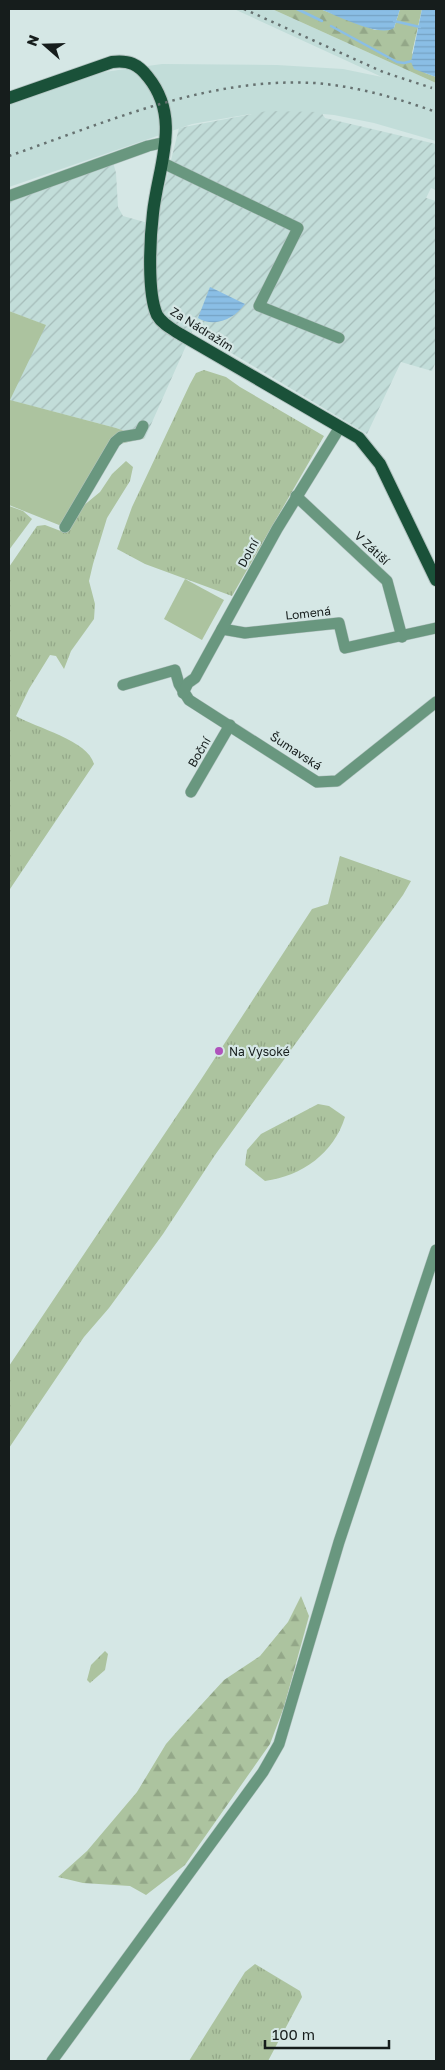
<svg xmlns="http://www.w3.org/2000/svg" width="445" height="2070" font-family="'Golos Text',sans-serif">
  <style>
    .built { fill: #c2ddd9 }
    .industrial { fill: url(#industrial-furrows) }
    .grass { fill: url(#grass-tufts) }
    .forest { fill: url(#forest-firs) }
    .garden { fill: #acc39f }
    .water { fill: url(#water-rules) }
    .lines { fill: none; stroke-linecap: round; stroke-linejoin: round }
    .stream { stroke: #8abee5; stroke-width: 2.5 }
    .minor-casing { stroke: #b3c3c1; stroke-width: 12 }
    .major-casing { stroke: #b3c3c1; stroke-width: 14 }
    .minor { stroke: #69977f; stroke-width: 11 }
    .major { stroke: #1a5139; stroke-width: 12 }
    .rail { stroke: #667170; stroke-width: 2.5; stroke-dasharray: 2.5 5; stroke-linecap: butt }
    .poi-dot { fill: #af52bc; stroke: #d5e7e5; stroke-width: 2 }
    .labels { text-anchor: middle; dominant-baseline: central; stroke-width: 4.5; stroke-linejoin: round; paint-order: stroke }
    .street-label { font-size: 12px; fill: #161d1c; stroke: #d5e7e5 }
    .poi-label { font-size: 12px; fill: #161d1c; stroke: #d5e7e5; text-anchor: start }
  </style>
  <defs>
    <pattern id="industrial-furrows" width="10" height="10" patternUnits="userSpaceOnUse" patternTransform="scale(1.25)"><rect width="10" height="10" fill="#c2ddd9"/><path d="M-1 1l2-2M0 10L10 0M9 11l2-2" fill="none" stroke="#a6bdba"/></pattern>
    <pattern id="grass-tufts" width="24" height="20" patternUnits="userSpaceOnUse" patternTransform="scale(1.25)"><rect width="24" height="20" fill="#acc39f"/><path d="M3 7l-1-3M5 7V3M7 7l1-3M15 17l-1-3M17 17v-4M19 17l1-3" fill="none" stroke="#93a788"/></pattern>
    <pattern id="forest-firs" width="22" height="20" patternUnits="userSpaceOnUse" patternTransform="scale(1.25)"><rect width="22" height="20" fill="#acc39f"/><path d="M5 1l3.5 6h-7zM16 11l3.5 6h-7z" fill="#93a788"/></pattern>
    <pattern id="water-rules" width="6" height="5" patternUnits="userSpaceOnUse" patternTransform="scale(1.25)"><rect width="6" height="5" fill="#8abee5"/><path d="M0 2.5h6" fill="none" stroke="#76a3c4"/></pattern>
  </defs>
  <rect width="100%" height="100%" fill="#d5e7e5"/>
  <path class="built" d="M234,9H272L436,83V141L374,123L334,115L312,113L250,114L192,124L9,187V101L97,73L162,64L277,65L343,69L382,77Z"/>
  <path class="industrial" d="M267,111L321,112L325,118L436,144V190L431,188L426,198L436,201V361L432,371L401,362L367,434L193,330L145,438L116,428L9,400L45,325L9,311V199L113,162L116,173L118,207L123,216L155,225L179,128Z"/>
  <g class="grass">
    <path d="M204,370L226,377L240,387L324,436L232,596L145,564L117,549L132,507L190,384L196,373Z"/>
    <path d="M126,461L133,467L130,481L107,518L93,564L89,581L95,604L94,619L71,651L64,669L56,656L50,655L29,689L16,716C36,728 88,740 94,764L10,889L9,567L37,526L45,525L66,533L68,530L83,506L100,492L112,474Z"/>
    <path d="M9,506L23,511L32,519L9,550Z"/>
    <path d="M340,856L411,881L403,895L215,1155L163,1234L109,1308L84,1337L9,1448V1366L202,1078L312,909L328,904Z"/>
    <path d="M318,1104L329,1106L345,1117C334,1153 302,1176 265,1181L245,1165L247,1150L261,1134Z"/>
    <path d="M105,1651L108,1654L105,1670L90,1683L87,1680L91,1665Z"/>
    <path d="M255,1964L300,1991L302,1997L268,2061H189L245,1972Z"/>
  </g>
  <g class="forest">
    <path d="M272,9H320L375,30L394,28L400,9H422L412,53L425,73L436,77V83Z"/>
    <path d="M301,1596L309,1616L284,1707L270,1744L185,1865L146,1895L130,1886L83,1883L58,1877L87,1851L137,1792L166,1744L180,1728L224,1680L260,1656L288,1622Z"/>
  </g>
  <g class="garden">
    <path d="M9,311L46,325L10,400L116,428L145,438L120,444L64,527L9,505Z"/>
    <path d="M185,579L224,600L202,640L164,619Z"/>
  </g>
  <g class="water">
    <path d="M320,9H400L394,28C380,38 336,15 320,9Z"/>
    <path d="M422,9H436V77L414,69L411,62Z"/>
    <path d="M210,287L245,304C234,319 215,328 198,318Z"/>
  </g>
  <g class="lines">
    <g class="stream">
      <path d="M297,9L322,21"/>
      <path d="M394,21L420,27"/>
      <path d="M331,26L397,62L404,63L412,61"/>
    </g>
    <defs>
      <g id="minor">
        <path d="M163,163L298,228L259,306L339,338"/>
        <path d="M9,196L148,146L166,142"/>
        <path d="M296,496L387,581L402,637"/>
        <path d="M65,527L115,442L121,437L139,434L143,426"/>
        <path d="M222,629L245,633L339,623L345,648L436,628"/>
        <path d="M123,685L175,670L179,684L189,700L317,782L337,781L436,702"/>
        <path d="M183,693L188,683L195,678L277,529L340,427"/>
        <path d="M191,792L230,725"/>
        <path d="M52,2061L263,1772L279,1744L339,1542L436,1250"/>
      </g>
      <path id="major" d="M9,98L112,62C129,60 138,64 148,77C182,119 158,166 153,213C150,238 147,293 157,315C162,324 172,329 180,334L359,438L380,464L436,580"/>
    </defs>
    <use href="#minor" class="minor-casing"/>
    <use href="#major" class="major-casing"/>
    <use href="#minor" class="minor"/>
    <use href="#major" class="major"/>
    <g class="rail">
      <path d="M244,9L383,72L432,88"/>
      <path d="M9,156C107,122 208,77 314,83C356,86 397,98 436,112"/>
    </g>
  </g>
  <circle class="poi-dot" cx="219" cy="1051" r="5"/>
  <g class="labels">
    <g class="street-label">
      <text transform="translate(202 329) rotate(32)">Za Nádražím</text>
      <text transform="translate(372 548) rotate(43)">V Zátiší</text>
      <text transform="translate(248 553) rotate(-61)">Dolní</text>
      <text transform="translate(308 613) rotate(-6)">Lomená</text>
      <text transform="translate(296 751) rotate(33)">Šumavská</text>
      <text transform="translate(199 752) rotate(-60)">Boční</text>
    </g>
    <g class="poi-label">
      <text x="229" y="1051">Na Vysoké</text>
    </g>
  </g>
  <rect width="445" height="2070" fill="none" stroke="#161d1c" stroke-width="20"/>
  <g transform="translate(45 45) rotate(290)" stroke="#d5e7e5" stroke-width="4" paint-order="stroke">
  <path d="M0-4L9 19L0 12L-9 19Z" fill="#161d1c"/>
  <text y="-8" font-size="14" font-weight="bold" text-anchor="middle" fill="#161d1c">N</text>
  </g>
  <path d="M265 2040v8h124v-8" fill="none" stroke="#161d1c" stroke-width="2.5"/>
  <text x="272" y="2040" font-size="15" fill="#161d1c" stroke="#d5e7e5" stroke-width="4" paint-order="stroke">100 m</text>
</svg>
